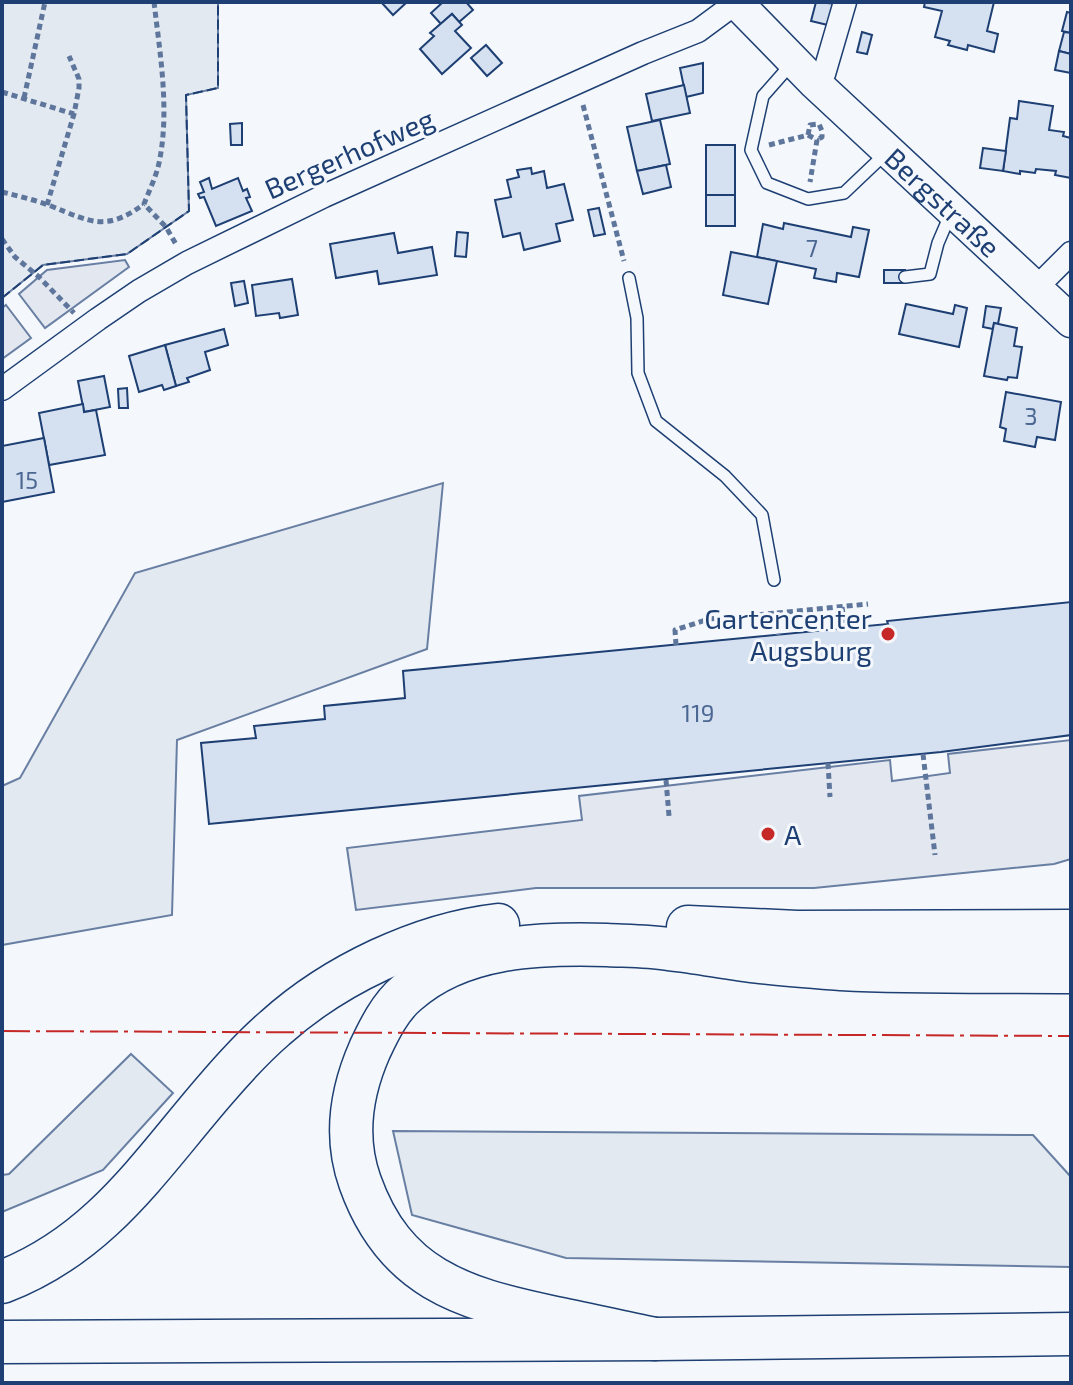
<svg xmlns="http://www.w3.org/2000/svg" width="1073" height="1385" font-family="'Exo 2',sans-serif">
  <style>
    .green { fill: #e3e9f0; stroke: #687fa3; stroke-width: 2 }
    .parking { fill: #e3e8f0; stroke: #687fa3; stroke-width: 2 }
    .building { fill: #d5e0f0; stroke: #1d3f73; stroke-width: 2 }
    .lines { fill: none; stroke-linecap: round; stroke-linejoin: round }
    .lane-casing { stroke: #1d3f73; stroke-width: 14 }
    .street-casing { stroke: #1d3f73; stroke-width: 25 }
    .secondary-casing { stroke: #1d3f73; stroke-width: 35 }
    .highway-casing { stroke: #1d3f73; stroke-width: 45 }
    .path { stroke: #5e769c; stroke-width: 5; stroke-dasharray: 6 4; stroke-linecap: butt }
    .lane { stroke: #f4f7fb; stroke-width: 11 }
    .street { stroke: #f4f7fb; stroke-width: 22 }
    .secondary { stroke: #f4f7fb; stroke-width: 32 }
    .highway { stroke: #f4f7fb; stroke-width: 42 }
    .fence { stroke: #1d3f73; stroke-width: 2; stroke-dasharray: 10 4; stroke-linecap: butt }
    .power { stroke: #c62828; stroke-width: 2; stroke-dasharray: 28 6 4 6; stroke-linecap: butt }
    .poi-dot { fill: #c62828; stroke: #f4f7fb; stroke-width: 3 }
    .labels { text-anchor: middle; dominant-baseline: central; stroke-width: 6; stroke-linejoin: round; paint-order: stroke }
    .number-label { font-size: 24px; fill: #4b6792 }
    .street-label { font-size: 28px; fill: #1d3f73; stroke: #f4f7fb }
    .poi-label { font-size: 28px; fill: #1d3f73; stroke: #f4f7fb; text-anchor: end }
  </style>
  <rect width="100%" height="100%" fill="#f4f7fb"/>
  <g class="green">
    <path d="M2,2H218V88L186,95L189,211L127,254L43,265L2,298Z"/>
    <path d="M443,483L427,649L177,740L172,915L2,945V786L20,778L135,573Z"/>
    <path d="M131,1054L173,1093L103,1170L2,1212V1175L9,1174Z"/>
    <path d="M393,1131L1033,1135L1071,1177V1267L566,1258L412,1215Z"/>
  </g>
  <g class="parking">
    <path d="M125,260L129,267L45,328L19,294L47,270Z"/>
    <path d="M6,305L31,338L2,359V308Z"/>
    <path d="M1071,740V859L1054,864L814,888H536L356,910L347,848L582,820L579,796L890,760L892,781L907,779L950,773L948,754Z"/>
  </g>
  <g class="building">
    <path d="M381,2H407L393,15Z"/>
    <path d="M443,2H466L473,10L459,22L452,14L441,24L431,13Z"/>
    <path d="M816,2L838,4L832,26L811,21Z"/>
    <path d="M925,2H994L987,31L998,34L994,52L968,45L967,50L948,45L950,41L935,37L942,11L924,7Z"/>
    <path d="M1067,12L1071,13V33L1062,31Z"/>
    <path d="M452,14L462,25L455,31L471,48L442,74L420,49L434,36L430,33Z"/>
    <path d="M862,32L872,35L867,54L857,52Z"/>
    <path d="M1064,32L1071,33V54L1059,51Z"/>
    <path d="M486,45L502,63L487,76L471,58Z"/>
    <path d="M1059,51L1071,54V73L1055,70Z"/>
    <path d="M703,63V93L686,97L680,68Z"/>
    <path d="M684,85L690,113L652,121L646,94Z"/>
    <path d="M1019,101L1053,106L1049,130L1064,132L1063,136L1071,138V178L1055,175L1056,171L1036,169L1035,173L1020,171V174L1003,171L1010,118L1017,119Z"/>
    <path d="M660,120L670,164L637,171L627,127Z"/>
    <path d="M242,123V145H231L230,124Z"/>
    <rect x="706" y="145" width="29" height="50"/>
    <path d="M983,148L1006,151L1003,171L980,168Z"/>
    <path d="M666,165L671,187L643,194L637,171Z"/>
    <path d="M531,168L532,174L544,171L547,188L564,184L573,220L556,224L560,241L524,250L520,233L503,237L495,200L511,197L507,180L519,177L517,170Z"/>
    <path d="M209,178L212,189L238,178L243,191L247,189L250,197L246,198L252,211L216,226L204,197L200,198L198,194L204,192L200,182Z"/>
    <rect x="706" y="195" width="29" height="31"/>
    <path d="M599,208L605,234L594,236L588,210Z"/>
    <path d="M784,223L851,237L853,227L869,230L859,277L837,273L836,282L814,278L816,269L757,257L763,224L783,229Z"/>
    <path d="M457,232L468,233L466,257L455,256Z"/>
    <path d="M394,233L398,253L432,247L437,275L379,284L377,271L336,278L330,244Z"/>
    <path d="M731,252L777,261L768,304L723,295Z"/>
    <rect x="884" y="270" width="21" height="13"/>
    <path d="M292,279L298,315L280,318L279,313L256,316L252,285Z"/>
    <path d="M244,281L248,303L235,306L231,283Z"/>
    <path d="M906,304L953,314L955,305L967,308L959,347L899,334Z"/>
    <path d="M986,306L1001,308L998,324L994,323L993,329L983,327Z"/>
    <path d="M994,323L1017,328L1014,346L1022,347L1017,378L1008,377L1007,380L984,376Z"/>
    <path d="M224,329L228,345L205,352L210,370L187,378L189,382L176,386L165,345Z"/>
    <path d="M165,345L176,386L164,390L162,385L139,392L129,356Z"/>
    <path d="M104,376L110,407L84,412L78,381Z"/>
    <path d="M127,388L128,408H119L118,389Z"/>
    <path d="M1006,392L1061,402L1055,440L1037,437L1035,447L1004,441L1006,429L1000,427Z"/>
    <path d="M83,404L84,412L96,410L105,455L49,465L39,413Z"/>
    <path d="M44,438L54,492L2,502V446Z"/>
    <path d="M1071,602V735L941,752L209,824L201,743L256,738L254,726L325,719L324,706L405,698L403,671L888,624L887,621Z"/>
  </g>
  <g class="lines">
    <defs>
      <g id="lane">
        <path d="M793,62L763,96L751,150L767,183L808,199L844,193L885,154"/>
        <path d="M905,277L930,274L938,243L950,215"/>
        <path d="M629,278L637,318L638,373L656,421L725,476L762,515L774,580"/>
      </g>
      <g id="street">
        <path d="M815,83L824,74L845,2"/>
        <path d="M1035,289L1071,253"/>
        <path d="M2,389L98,319L139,291L187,263L324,196L643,53L698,31L736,3"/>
      </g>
      <g id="secondary">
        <path id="s1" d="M736,2L815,83L1071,321"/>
      </g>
      <g id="highway">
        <path d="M688,927L797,932L1071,931"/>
        <path d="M2,1282C101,1244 150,1165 216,1089C234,1068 254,1046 275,1028C334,975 420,934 498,925"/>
        <path d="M655,1339C620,1332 586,1324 551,1317C461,1298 394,1278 360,1182C344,1137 351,1092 370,1049C379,1030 390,1007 407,993C461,945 538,943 607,945C628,946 649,946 669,949C700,952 730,959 761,962C788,965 815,967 841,969C918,973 995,971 1071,972"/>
        <path d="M2,1342L655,1339L1071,1334"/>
      </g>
    </defs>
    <use href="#lane" class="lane-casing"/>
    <use href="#street" class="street-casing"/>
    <use href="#secondary" class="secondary-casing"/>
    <use href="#highway" class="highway-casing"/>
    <g class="path">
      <path d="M154,2C160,54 170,111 159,163C156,177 149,191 144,204L166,227L177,246"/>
      <path d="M2,92L74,114"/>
      <path d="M24,98L45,2"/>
      <path d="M583,105L624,261"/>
      <path d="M808,135L810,125L819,124L822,131V137L817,140"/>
      <path d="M769,145L808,135L817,140L810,182"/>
      <path d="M2,192C18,196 35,200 51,206C91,222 106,232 144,204"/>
      <path d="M47,205L74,114L79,88V79L69,56"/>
      <path d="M2,239L15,257L39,277L74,313"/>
      <path d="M842,607L845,628"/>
      <path d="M777,613L868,604"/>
      <path d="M676,645L675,630L709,619L777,613L778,635"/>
      <path d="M923,754L935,855"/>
      <path d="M828,763L830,797"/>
      <path d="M666,780L669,816"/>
    </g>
    <use href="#lane" class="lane"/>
    <use href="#street" class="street"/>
    <use href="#secondary" class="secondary"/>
    <use href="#highway" class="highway"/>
    <path class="fence" d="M2,298L43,265L127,254L189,211L186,95L218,88V2"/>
    <path class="power" d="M2,1031L1071,1036"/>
  </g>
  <g class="poi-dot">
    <circle cx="888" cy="634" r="8"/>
    <circle cx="768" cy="834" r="8"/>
  </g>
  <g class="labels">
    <g class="number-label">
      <text x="812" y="247">7</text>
      <text x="1031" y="415">3</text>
      <text x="27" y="479">15</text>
      <text x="698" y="712">119</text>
    </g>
    <g class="street-label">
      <text transform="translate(349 153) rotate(-24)">Bergerhofweg</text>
      <text stroke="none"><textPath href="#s1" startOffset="288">Bergstraße</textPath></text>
    </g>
    <g class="poi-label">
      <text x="872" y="618">Gartencenter<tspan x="872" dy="32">Augsburg</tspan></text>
      <text x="784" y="834" text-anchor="start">A</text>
    </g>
  </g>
  <rect width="1073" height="1385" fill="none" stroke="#1d3f73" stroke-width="8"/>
</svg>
